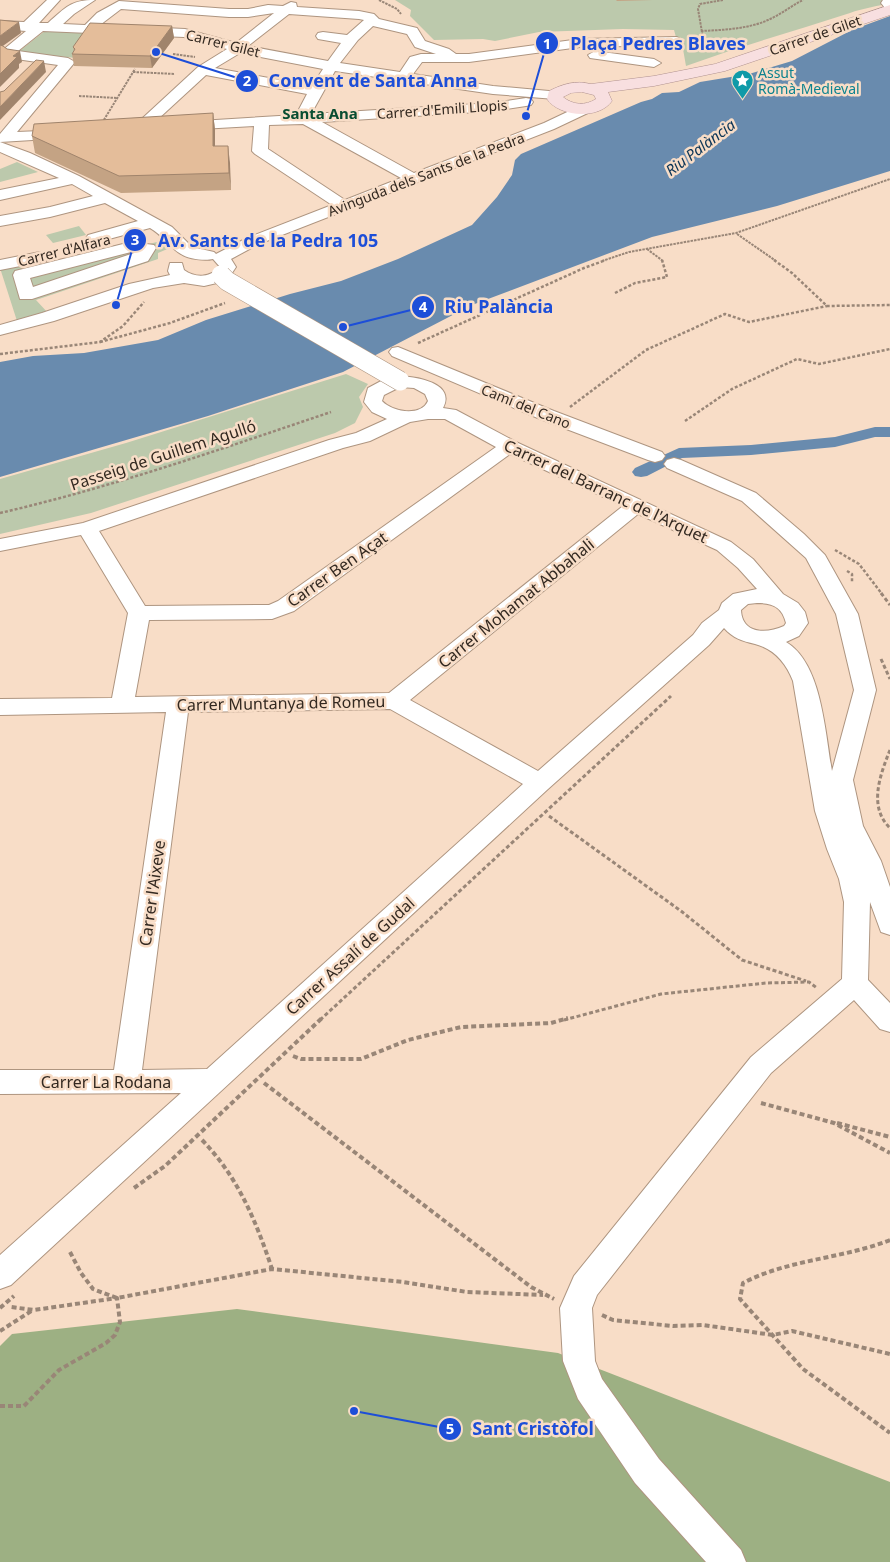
<svg xmlns="http://www.w3.org/2000/svg" width="890" height="1562" font-family="'Noto Sans',sans-serif">
  <style>
    .green { fill: #bcc9ac }
    .forest { fill: #9db083 }
    .water { fill: #698bae }
    .lines { fill: none; stroke-linecap: round; stroke-linejoin: round }
    .canal { fill: #698bae; fill-rule: evenodd }
    .minor-casing { stroke: #ae9580; stroke-width: 2 }
    .major-casing { stroke: #b09290; stroke-width: 1 }
    .path-far3 { stroke: #998677; stroke-width: 2; stroke-dasharray: 2.5 1; stroke-linecap: butt }
    .path-far2 { stroke: #998677; stroke-width: 2.5; stroke-dasharray: 3 2; stroke-linecap: butt }
    .path-far1 { stroke: #998677; stroke-width: 3; stroke-dasharray: 4 2.5; stroke-linecap: butt }
    .path { stroke: #998677; stroke-width: 4; stroke-dasharray: 5 3; stroke-linecap: butt }
    .minor { fill: #fff; fill-rule: evenodd }
    .major { fill: #f8dfe0; fill-rule: evenodd }
    .minor-bridge-casing { stroke: #ae9580; stroke-width: 20; stroke-linecap: butt }
    .minor-bridge { stroke: #fff; stroke-width: 19 }
    .wall { fill: #c4a384 }
    .shaded-wall { fill: #a0846c }
    .building { fill: #e4bd9a; stroke: #a0846c }
    .labels { text-anchor: middle; dominant-baseline: central; stroke-width: 5; stroke-linejoin: round; paint-order: stroke }
    .far-street-label { font-size: 14px; fill: #332921; stroke: #f8ddc7 }
    .far-culture-label { font-size: 14px; fill: #0d838f; stroke: #f8ddc7; text-anchor: start }
    .far-neighbourhood-label { font-size: 15px; font-weight: bold; fill: #084d31; stroke: #f8ddc7 }
    .far-water-label { font-size: 15px; font-style: italic; fill: #0a3456; stroke: #f8ddc7 }
    .street-label { font-size: 16px; fill: #332921; stroke: #f8ddc7 }
    .leader { fill: none; stroke: #1d4ed8; stroke-width: 2 }
    .callout-dot { fill: #1d4ed8; stroke: #f8ddc7; stroke-width: 2 }
    .mark-label { font-size: 15px; text-anchor: middle; font-weight: bold; fill: #fff }
    .callout-label { font-size: 18px; text-anchor: middle; font-weight: bold; fill: #1d4ed8; stroke: #f8ddc7; stroke-width: 5; stroke-linejoin: round; paint-order: stroke }
  </style>
  <rect width="100%" height="100%" fill="#f8ddc7"/>
  <g class="green">
    <path d="M395,0H890V2C878,7 862,8 850,13C795,31 740,46 686,66L683,49L677,41L674,30L623,29L539,32L495,41L483,39L434,40L410,16L411,10Z"/>
    <path d="M45,31L85,33L76,58L18,52Z"/>
    <path d="M17,162L38,172L0,182V169Z"/>
    <path d="M79,226L86,235L53,243L46,235Z"/>
    <path d="M161,241L172,247L158,253V259L36,300L48,313L17,321L0,268L25,263L31,273Z"/>
    <path d="M346,374L368,384L359,397L363,407L355,423L335,433L91,513L0,534V479L126,443Z"/>
  </g>
  <path class="forest" d="M237,1309L558,1353L890,1482V1562H0V1346L12,1334Z"/>
  <path class="water" d="M890,16V171L777,206L652,237L472,305L343,372L208,416L0,477V362L33,356L84,353L158,340L206,320L290,294L341,281L398,259L472,225L497,197L512,175L515,160L521,154L641,102L652,99L662,93L679,92L700,82L749,74L792,61L852,30Z"/>
  <g class="lines">
    <path class="canal" d="M875,427H890V437H875L835,447L751,455L682,458L647,476L641,477L635,476L632,472L635,468L679,448L751,445L835,437Z"/>
    <defs>
      <g id="minor">
        <path d="M47,0H60L39,23H48C66,7 71,0 95,0L74,14L63,24L85,25L97,13L119,1L229,9H248L268,5L283,6L291,2L296,3L297,7L359,11L374,14L379,19L417,28L425,41L449,49L456,54H469L580,39L677,37L684,41L677,45L580,47L469,62H422L413,74L493,86L560,92L562,95L560,98L555,99L493,94L335,71L311,114L493,103L526,98L531,99L533,102L531,105L526,106L493,111L322,122L414,173L544,123L582,105H592L594,108L592,111L554,129L259,244L231,259L236,267L230,276L217,283L204,286L184,283L153,288L54,321L0,335V325L42,313L129,284L170,275L168,271L170,263H182L184,270C195,278 210,278 220,267L213,259C205,261 188,259 181,254C170,248 163,235 150,228L94,243L88,241L86,238L88,235L138,221L105,203L50,217L0,226V216L50,207L93,196L72,184L0,200V190L59,178L0,152V142L30,153L79,176L172,227L192,247L214,252L216,254L247,238L332,205L255,154L252,151L254,126L183,130L178,129L176,126L178,123L183,122L296,115L307,94L206,75L144,132H134L132,129L134,126L198,67L227,49L184,37L43,31L18,51L68,58L75,62L17,132L65,130L70,131L72,134L70,137L65,138L0,142V134L58,65L9,58L3,50L26,31L0,29V21L24,22ZM121,9L229,17H248L274,13L236,43L185,29L100,25ZM289,14L359,19L364,20L347,35L323,32L318,33L316,36L318,39L341,43L328,61L248,46ZM373,26L407,34L415,47L436,54H421L410,57L400,72L340,63L358,40ZM240,53L323,69L312,86L215,68ZM303,124L401,178L345,200L268,149L269,125Z"/>
        <path d="M883,0H890V9L885,8L881,3Z"/>
        <path d="M595,51L654,59L661,63L654,67L590,58L588,55Z"/>
        <path d="M131,242L154,245L156,248L148,261L32,299H20L13,275L15,271ZM131,252H137L33,287L30,278Z"/>
        <path d="M40,252L46,253L48,257L46,261L0,270V260Z"/>
        <path d="M398,347L554,411L662,452L665,456L662,460L655,462L648,460L540,419L392,356L389,352L392,348Z"/>
        <path d="M400,376C417,377 456,383 443,408L456,410L516,442L731,542L753,559L783,594L798,603L805,612L808,623L799,636L786,642C822,663 825,733 832,771L854,690L836,614L806,558L742,501L667,468L664,464L667,460L674,458L681,460L756,493L804,534L825,555L858,614L876,690L853,780L863,826L881,861L890,887V935L881,932L870,902L868,980L890,1003V1032L880,1029L854,1000L771,1073L597,1295L592,1308L595,1361L602,1379L659,1459L741,1550L746,1562H706L635,1483L578,1399L563,1361L560,1308L574,1276L751,1057L842,979L844,902L839,879L827,849L815,811L793,681C786,663 774,649 755,644C742,641 733,638 724,628L709,645L548,789L11,1285L0,1289V1255L181,1093L0,1094V1070H114L166,712L0,715V699L112,698L128,613L81,535L0,551V539L83,523L329,440L356,433L387,419L372,412L364,402L368,388L383,380ZM400,387L414,388L425,394L428,401C421,417 392,412 382,401L384,395ZM428,419H445L496,447L278,601L269,605L145,606L99,531L343,448L370,441L410,422ZM510,454L623,506L389,693L135,697L149,620L272,619L294,611ZM638,514L717,550L738,568L757,589L733,594L722,603L719,610L702,623L693,635L538,771L410,700ZM757,603C773,603 782,607 786,623L784,626C766,634 742,634 741,610L748,604ZM390,709L523,784L207,1069L142,1070L188,712Z"/>
      </g>
      <path id="major" d="M890,5V15L725,71L654,86L608,92L612,101C599,120 559,117 547,99L549,91C563,84 575,80 591,84L654,76L715,64ZM582,92L594,95L596,99C585,106 573,105 563,97L571,93Z"/>
    </defs>
    <use href="#minor" class="minor-casing"/>
    <use href="#major" class="major-casing"/>
    <g class="path-far3">
      <path d="M379,0L397,9L401,14"/>
      <path d="M701,31C723,30 748,29 768,20C780,15 791,6 803,0"/>
      <path d="M720,51L703,38L698,9L700,4L723,0"/>
      <path d="M173,54L195,57"/>
      <path d="M133,72L175,74"/>
      <path d="M79,96L117,98"/>
      <path d="M102,123L135,69"/>
      <path d="M737,234L776,261"/>
      <path d="M647,249L663,261"/>
      <path d="M602,261L629,252L736,233L890,179"/>
    </g>
    <g class="path-far2">
      <path d="M774,260L792,273L827,306L890,305"/>
      <path d="M615,293L635,283L667,277L662,260"/>
      <path d="M100,342L170,323L225,303"/>
      <path d="M418,343L584,268L606,260"/>
      <path d="M0,354L100,342L123,326L144,302"/>
      <path d="M570,407L646,350L725,314L749,322L827,306"/>
      <path d="M685,421L732,389L797,359L819,364L890,349"/>
      <path d="M0,513C113,487 221,449 331,412"/>
      <path d="M835,550L859,564L882,594"/>
      <path d="M847,571L852,574V582"/>
    </g>
    <g class="path-far1">
      <path d="M881,593L890,605"/>
      <path d="M881,659L890,679"/>
      <path d="M890,750C880,775 868,807 890,828"/>
      <path d="M549,816L681,911L742,960L806,981"/>
      <path d="M320,1020L671,696"/>
      <path d="M564,1020L661,994L766,983L809,982L817,988"/>
    </g>
    <g class="path">
      <path d="M293,1056L301,1059H361L408,1040L461,1027L551,1023L568,1018"/>
      <path d="M264,1083L531,1287L554,1299"/>
      <path d="M761,1103L834,1123L890,1153"/>
      <path d="M837,1123L890,1137"/>
      <path d="M202,1140C238,1177 256,1221 272,1269"/>
      <path d="M134,1188L165,1166L322,1018"/>
      <path d="M890,1240C842,1259 789,1259 743,1283L740,1299L803,1369L890,1433"/>
      <path d="M70,1252L81,1273L93,1289L117,1298L272,1269L403,1282L467,1292L543,1295"/>
      <path d="M0,1308L14,1296"/>
      <path d="M602,1315L613,1320L673,1326L703,1325L773,1335L792,1331L890,1354"/>
      <path d="M0,1331L33,1310"/>
      <path d="M0,1406H24L59,1370L106,1343L115,1335L120,1322L117,1298L34,1310L11,1307"/>
    </g>
    <use href="#minor" class="minor"/>
    <use href="#major" class="major"/>
    <defs>
      <path id="minor-bridge" d="M221,275L227,281L400,381"/>
    </defs>
    <use href="#minor-bridge" class="minor-bridge-casing"/>
    <use href="#minor-bridge" class="minor-bridge"/>
  </g>
  <g class="wall">
    <path d="M616,0H653L617,1Z"/>
    <path d="M172,26L174,38L152,68L74,66L72,54L74,51L73,47Z"/>
    <path d="M213,113L215,130V146H228L231,190L121,193L35,153L32,136Z"/>
  </g>
  <g class="shaded-wall">
    <path d="M19,22L21,33L0,48V36Z"/>
    <path d="M172,26L174,38L152,68L150,56Z"/>
    <path d="M20,51L22,62L19,64V68L0,87V74L13,56Z"/>
    <path d="M44,61L46,72L0,120V107Z"/>
    <path d="M213,113L215,130V164L213,146Z"/>
    <path d="M228,146L230,163L231,190L229,173Z"/>
  </g>
  <g class="building">
    <path d="M0,20L19,22L0,36Z"/>
    <path d="M90,23L172,26L150,56L72,54L75,49L73,47Z"/>
    <path d="M0,45L3,46L7,49L20,51L13,56L17,57L0,74Z"/>
    <path d="M36,60L44,61L0,107V92L4,91Z"/>
    <path d="M213,113V146H228L229,173L119,176L32,136L34,124Z"/>
  </g>
  <defs>
    <symbol id="sight-pin" viewBox="-11 -11 22 30"><path d="M0 17L-7.5 6A9.5 9.5 0 1 1 7.5 6Z" fill="#0f9aa8" stroke="#f8ddc7"/><path d="M0-6L1.8-2.2L6-1.7L2.9 1.2L3.7 5.4L0 3.3L-3.7 5.4L-2.9 1.2L-6-1.7L-1.8-2.2Z" fill="#fff"/></symbol>
  </defs>
  <g fill-rule="evenodd">
    <use href="#sight-pin" x="730" y="68" width="25" height="34"/>
  </g>
  <g class="labels">
    <g class="far-street-label">
      <text transform="translate(815 35) rotate(-19)">Carrer de Gilet</text>
      <text transform="translate(223 43) rotate(14)">Carrer Gilet</text>
      <text transform="translate(442 109) rotate(-4)">Carrer d'Emili Llopis</text>
      <text transform="translate(426 174) rotate(-21)">Avinguda dels Sants de la Pedra</text>
      <text transform="translate(64 250) rotate(-14)">Carrer d'Alfara</text>
      <text transform="translate(526 406) rotate(22)">Camí del Cano</text>
    </g>
    <g class="far-culture-label">
      <text x="758" y="72">Assut<tspan x="758" dy="16">Romà-Medieval</tspan></text>
    </g>
    <g class="far-neighbourhood-label">
      <text x="320" y="113">Santa Ana</text>
    </g>
    <g class="far-water-label">
      <text transform="translate(700 147) rotate(-37)">Riu Palància</text>
    </g>
    <g class="street-label">
      <text transform="translate(163 455) rotate(-18)">Passeig de Guillem Agulló</text>
      <text transform="translate(606 491) rotate(25)">Carrer del Barranc de l'Arquet</text>
      <text transform="translate(337 569) rotate(-35)">Carrer Ben Açat</text>
      <text transform="translate(516 603) rotate(-39)">Carrer Mohamat Abbahali</text>
      <text transform="translate(281 703) rotate(-1)">Carrer Muntanya de Romeu</text>
      <text transform="translate(152 893) rotate(-82)">Carrer l'Aixeve</text>
      <text transform="translate(350 956) rotate(-42)">Carrer Assalí de Gudal</text>
      <text x="106" y="1082">Carrer La Rodana</text>
    </g>
  </g>
  <path class="leader" d="M526 116L547 43M156 52L247 81M116 305L135 240M343 327L423 307M354 1411L450 1429"/>
  <g class="callout-dot">
    <circle cx="526" cy="116" r="5"/>
    <circle cx="156" cy="52" r="5"/>
    <circle cx="116" cy="305" r="5"/>
    <circle cx="343" cy="327" r="5"/>
    <circle cx="354" cy="1411" r="5"/>
    <circle cx="547" cy="43" r="12"/>
    <circle cx="247" cy="81" r="12"/>
    <circle cx="135" cy="240" r="12"/>
    <circle cx="423" cy="307" r="12"/>
    <circle cx="450" cy="1429" r="12"/>
  </g>
  <g class="mark-label">
    <text x="547" y="49">1</text>
    <text x="247" y="86">2</text>
    <text x="135" y="245">3</text>
    <text x="423" y="312">4</text>
    <text x="450" y="1434">5</text>
  </g>
  <g class="callout-label">
    <text x="658" y="50">Plaça Pedres Blaves</text>
    <text x="373" y="87">Convent de Santa Anna</text>
    <text x="268" y="247">Av. Sants de la Pedra 105</text>
    <text x="499" y="313">Riu Palància</text>
    <text x="533" y="1435">Sant Cristòfol</text>
  </g>
</svg>
